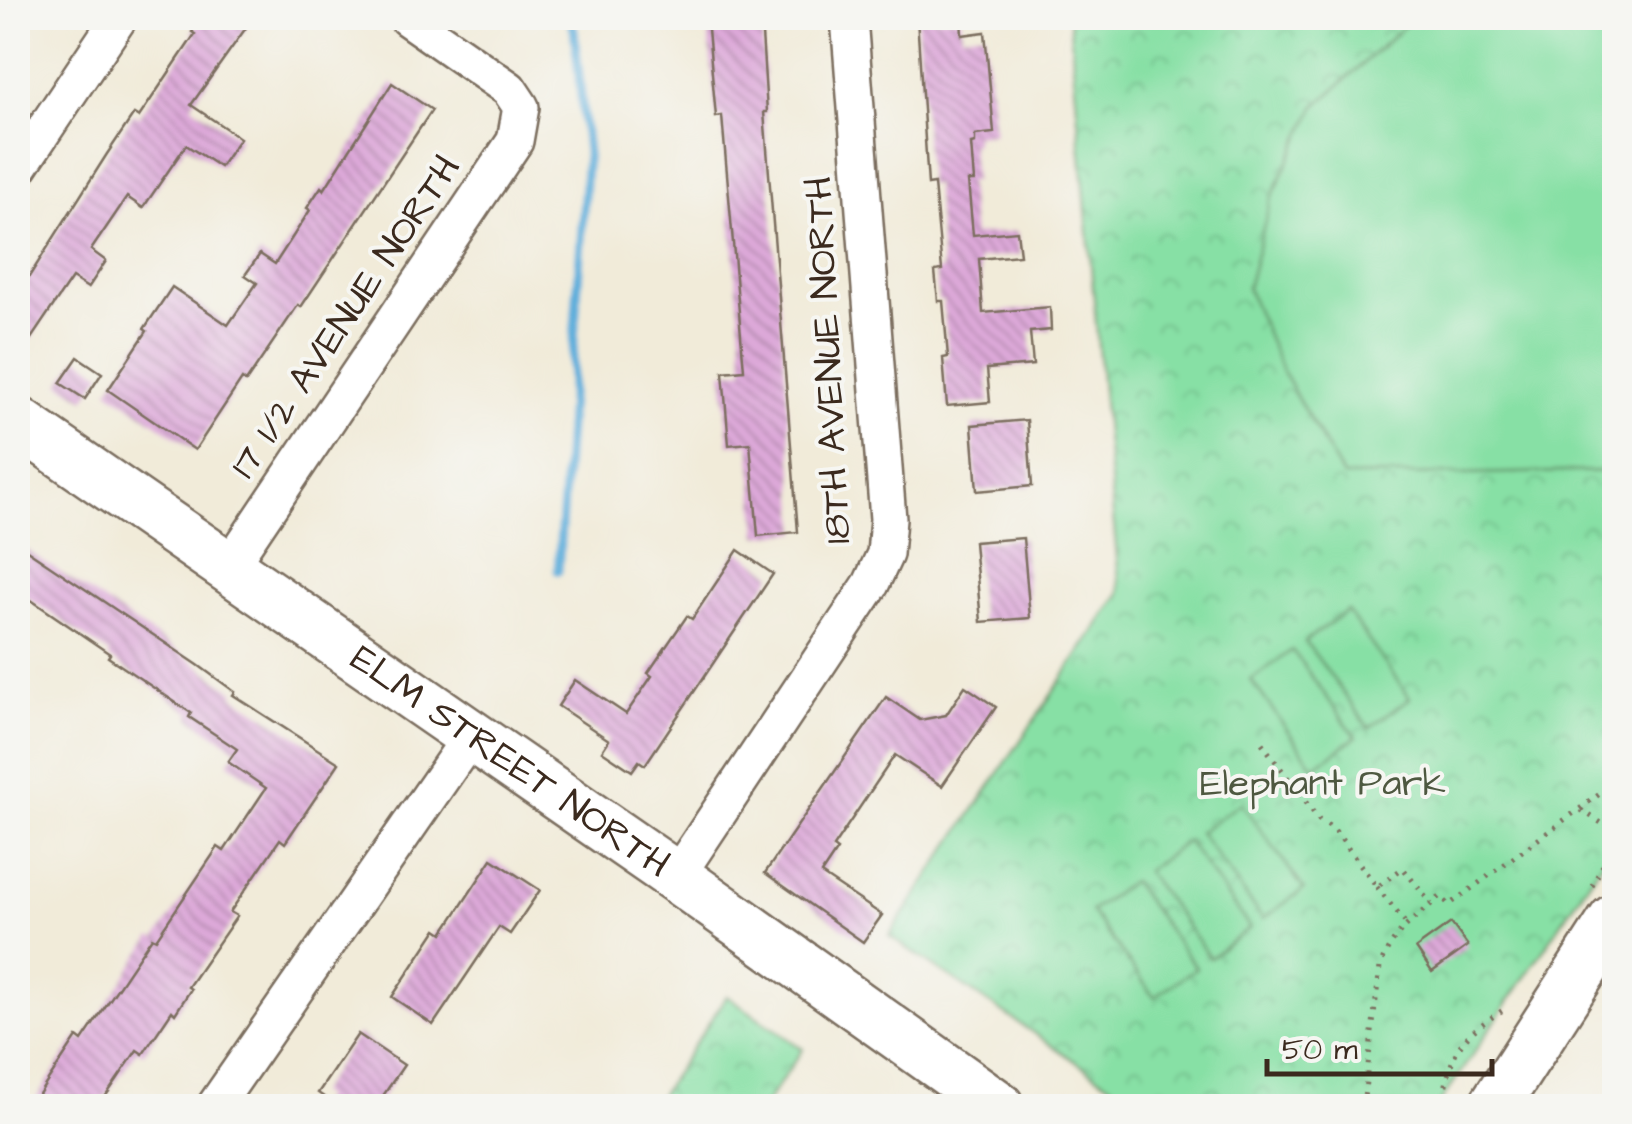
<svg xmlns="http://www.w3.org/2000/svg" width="1632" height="1124" font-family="'Architects Daughter',sans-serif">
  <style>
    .park { fill: url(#park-crowns); stroke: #618562; stroke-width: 2.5 }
    .garden { fill: #87e0a5; stroke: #618562; stroke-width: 2.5 }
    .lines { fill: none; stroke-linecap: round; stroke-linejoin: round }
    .stream { stroke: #61afdb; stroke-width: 9 }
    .building { fill: url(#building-back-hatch) }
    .street-casing { stroke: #7b6e5f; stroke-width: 40 }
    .secondary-casing { stroke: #7b6e5f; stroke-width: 55 }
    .path { stroke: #7b6e5f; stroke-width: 5; stroke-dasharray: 2.5 8; stroke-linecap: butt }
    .street { stroke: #fff; stroke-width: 35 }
    .secondary { stroke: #fff; stroke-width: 50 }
    .labels { text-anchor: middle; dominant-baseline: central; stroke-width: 8; stroke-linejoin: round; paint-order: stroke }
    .street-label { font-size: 38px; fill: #3b2a1e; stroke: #f6f6f2 }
    .park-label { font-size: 38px; fill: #4e5840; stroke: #f6f6f2 }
  </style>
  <defs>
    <pattern id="park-crowns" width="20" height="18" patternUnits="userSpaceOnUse" patternTransform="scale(2.5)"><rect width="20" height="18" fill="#87e0a5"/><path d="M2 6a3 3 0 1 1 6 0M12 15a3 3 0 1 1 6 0" fill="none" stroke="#75c08e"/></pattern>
    <pattern id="building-back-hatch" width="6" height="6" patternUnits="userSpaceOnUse" patternTransform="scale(2.5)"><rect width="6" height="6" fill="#dda9d9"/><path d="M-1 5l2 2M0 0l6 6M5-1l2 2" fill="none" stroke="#b48aaf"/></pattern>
  </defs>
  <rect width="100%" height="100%" fill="#f6f6f2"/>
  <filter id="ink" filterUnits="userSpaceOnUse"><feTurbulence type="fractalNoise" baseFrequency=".01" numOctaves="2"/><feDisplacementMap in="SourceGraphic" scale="20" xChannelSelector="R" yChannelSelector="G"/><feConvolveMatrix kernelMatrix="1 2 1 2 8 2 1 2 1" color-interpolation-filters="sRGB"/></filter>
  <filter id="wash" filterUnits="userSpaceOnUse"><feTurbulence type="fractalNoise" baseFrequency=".0048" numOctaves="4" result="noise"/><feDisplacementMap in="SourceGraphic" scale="40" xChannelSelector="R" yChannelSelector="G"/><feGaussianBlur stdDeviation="2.25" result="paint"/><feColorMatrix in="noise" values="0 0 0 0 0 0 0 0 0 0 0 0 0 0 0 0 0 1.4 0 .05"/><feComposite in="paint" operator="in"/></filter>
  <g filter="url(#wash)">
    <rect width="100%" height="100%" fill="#f1ebd9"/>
    <g class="park">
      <path d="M1069,18H1614V845L1438,1106H1142L889,936L1120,593Z"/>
      <path d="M727,996L803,1049L764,1106H653Z"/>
    </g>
    <g class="garden">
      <path d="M1413,18H1614V471L1343,476L1284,375L1247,288L1271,199L1315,107Z"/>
      <path d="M1347,611L1410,698L1369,728L1305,641Z"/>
      <path d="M1292,650L1356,737L1314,767L1251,680Z"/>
      <path d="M1241,803L1304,889L1263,919L1199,832Z"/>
      <path d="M1187,841L1250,928L1210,958L1146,871Z"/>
      <path d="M1132,881L1196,968L1154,997L1091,911Z"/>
    </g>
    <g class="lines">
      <path class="stream" d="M558,571L587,153L574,29L569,18"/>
    </g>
    <g id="blocks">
      <g class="building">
        <path d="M202,18H253L191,105L240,138L220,167L186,145L143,208L127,197L91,250L106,261L88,288L72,278L18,358V294L107,154L134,114L139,117L195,34L192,32Z"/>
        <path d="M707,18H761L767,112H764L798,532L758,536L750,443L729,445L723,372L744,370L722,116L716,117Z"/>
        <path d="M917,18H961L962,35L985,32L994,133L975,135V143L971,144L974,181H968L973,235L1017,231L1020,255L979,259L983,313L1050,307L1051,330L1030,332L1033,365L987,369L990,402L947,406L943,358L948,357L943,301H938L935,271L942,270L934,184L928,185Z"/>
        <path d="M392,83L432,110L301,307L298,305L246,382L242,379L195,450L108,390L147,331L144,329L172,287L228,325L257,283L245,275L260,254L275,264L310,210L307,208L321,187L324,190Z"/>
        <path d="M78,357L102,373L85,399L60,383Z"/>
        <path d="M1027,420L1032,486L977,491L972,425Z"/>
        <path d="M1023,538L1030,618L981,622L974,542Z"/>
        <path d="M18,544L198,665L235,692L233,695L339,763L285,843L280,839L230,912L237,916L188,987L191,989L175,1014L172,1011L143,1054L137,1050L99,1106H31L77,1037L82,1041L152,937L156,939L218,847L224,851L266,788L228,762L237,749L189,717L191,713L108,657L110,654L18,591Z"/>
        <path d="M738,550L773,574L645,765L639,761L632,771L602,751L609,740L558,706L575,680L626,714L652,676L648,673L687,616L692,619Z"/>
        <path d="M965,686L996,707L942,786L895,755L833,847L837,850L821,874L882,915L863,942L765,873L886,697L920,720L946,715Z"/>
        <path d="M492,859L540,890L510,934L499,927L433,1025L392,997L437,929L443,933Z"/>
        <path d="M1451,923L1468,946L1432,972L1416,948Z"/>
        <path d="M358,1034L404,1065L376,1106H317L324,1097L318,1093Z"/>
      </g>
    </g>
  </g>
  <g filter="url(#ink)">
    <use href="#blocks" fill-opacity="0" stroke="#7b6e5f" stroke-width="2.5"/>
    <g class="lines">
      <defs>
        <g id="street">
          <path d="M18,169L119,18"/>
          <path d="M228,568L515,141L521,107L509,89L407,18"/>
          <path d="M676,877L871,584L885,554L888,519L849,18"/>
          <path d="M215,1106L471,736"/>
        </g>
        <g id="secondary">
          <path id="s1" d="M18,422L676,877L998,1106"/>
          <path d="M1494,1106L1614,920"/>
        </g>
      </defs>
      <use href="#street" class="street-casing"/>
      <use href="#secondary" class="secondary-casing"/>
      <g class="path">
        <path d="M1262,743L1319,820L1333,828L1377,887L1403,868L1431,904"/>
        <path d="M1581,810L1614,831"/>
        <path d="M1592,886L1602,867L1614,857"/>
        <path d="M1377,887L1406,924"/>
        <path d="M1363,1106L1380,967C1391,934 1415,918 1441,896L1449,905L1605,790"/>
        <path d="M1442,1106C1452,1047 1458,1038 1508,1007"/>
      </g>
      <use href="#street" class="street"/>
      <use href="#secondary" class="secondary"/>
    </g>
  </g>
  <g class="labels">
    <g class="street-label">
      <text transform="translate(346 317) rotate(-56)">17 1/2 AVENUE NORTH</text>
      <text transform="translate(829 360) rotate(-93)">18TH AVENUE NORTH</text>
      <text stroke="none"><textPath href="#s1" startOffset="598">ELM STREET NORTH</textPath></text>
    </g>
    <g class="park-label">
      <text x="1323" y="784">Elephant Park</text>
    </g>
  </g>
  <rect width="1632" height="1124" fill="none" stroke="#f6f6f2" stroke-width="60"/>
  <path d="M1267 1059v15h225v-15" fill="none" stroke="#3b2a1e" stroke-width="5"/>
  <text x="1282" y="1059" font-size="30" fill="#3b2a1e" stroke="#f6f6f2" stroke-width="8" paint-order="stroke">50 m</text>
</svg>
